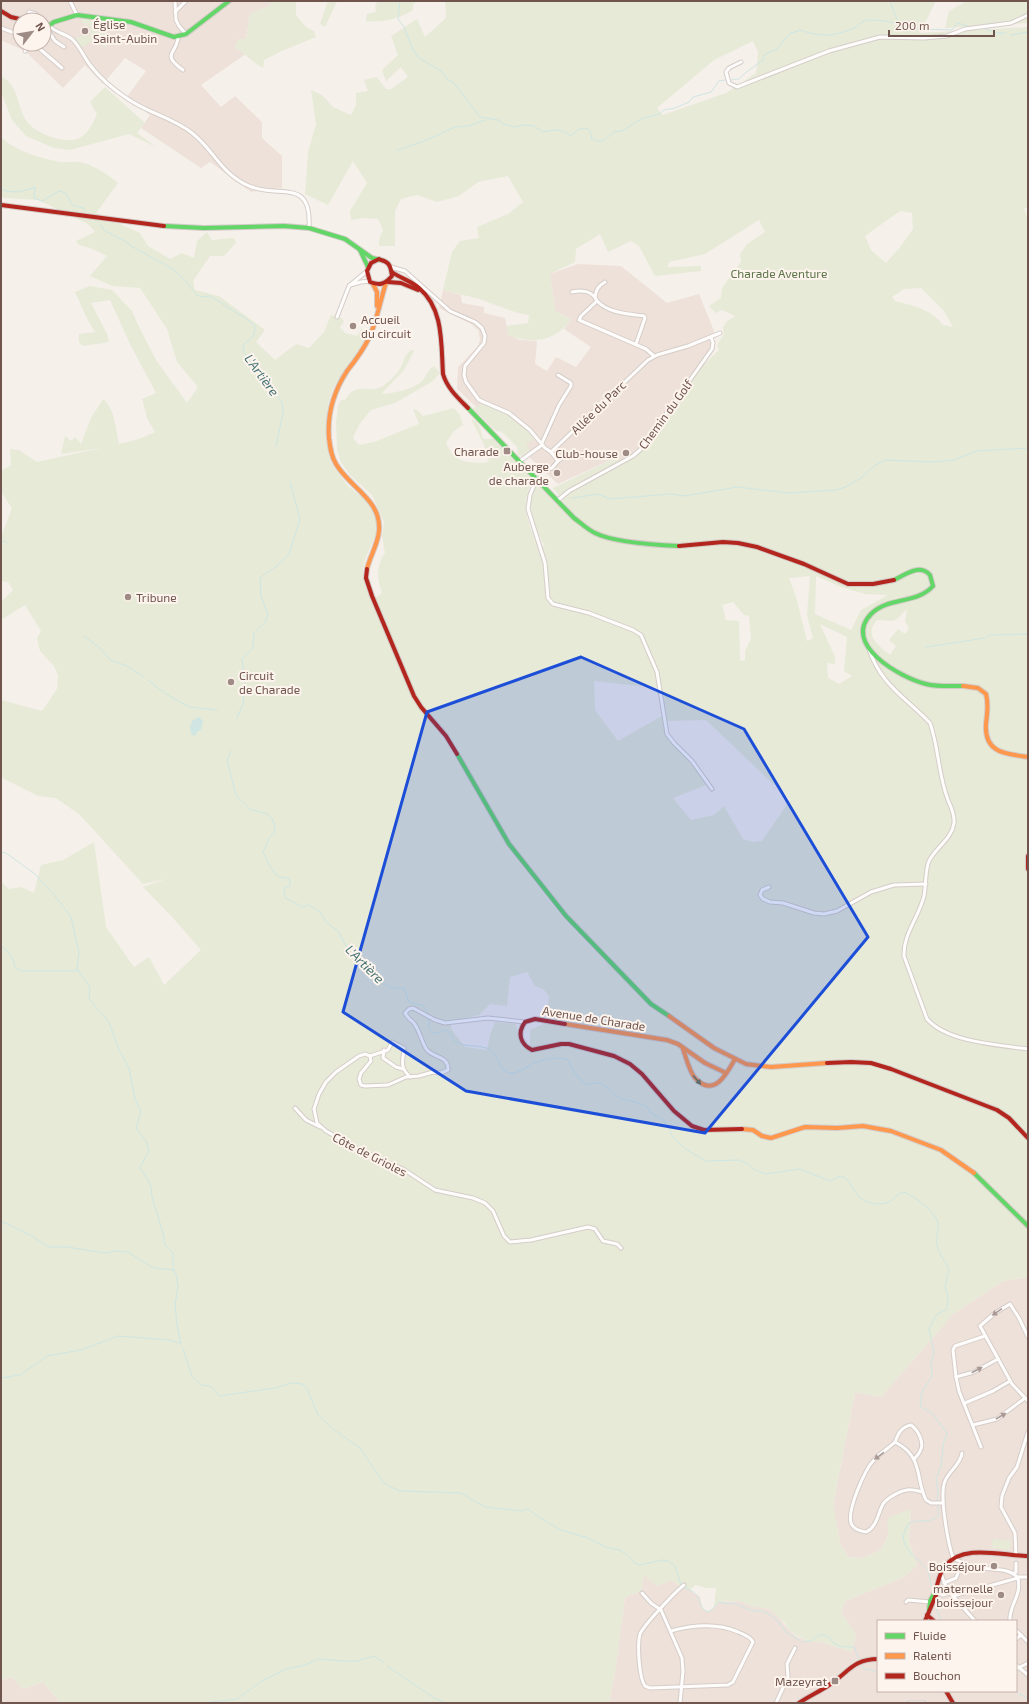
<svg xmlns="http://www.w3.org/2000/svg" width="1029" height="1704" font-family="'Exo 2',sans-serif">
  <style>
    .residential { fill: #eee1d9; fill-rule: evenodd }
    .green { fill: #e6ead7; fill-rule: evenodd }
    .water { fill: #cfe6e3 }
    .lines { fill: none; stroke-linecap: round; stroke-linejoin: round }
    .stream { stroke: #cfe6e3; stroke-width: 1 }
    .street-casing { stroke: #d5cdc9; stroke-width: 5 }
    .fast-casing { stroke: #d4cbc8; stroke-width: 6 }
    .slow-casing { stroke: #d4cbc8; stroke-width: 6 }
    .jam-casing { stroke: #d4cbc8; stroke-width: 6 }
    .street { stroke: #fefdfc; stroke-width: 3 }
    .fast { stroke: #63d668; stroke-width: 4 }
    .slow { stroke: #ff974d; stroke-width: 4 }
    .jam { stroke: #b3261e; stroke-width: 4 }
    .oneway { fill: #6d7554 }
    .oneway2 { fill: #a99894 }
    .marked { fill: #1d4ed8; fill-opacity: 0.2; stroke: #1d4ed8; stroke-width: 3; stroke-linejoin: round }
    .poi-dot { fill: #9f8b85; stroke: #fdf4ed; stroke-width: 1.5 }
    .labels { text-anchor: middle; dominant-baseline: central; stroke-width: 4; stroke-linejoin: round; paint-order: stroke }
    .poi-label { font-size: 12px; fill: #70554e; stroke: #fdf4ed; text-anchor: end }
    .park-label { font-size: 12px; fill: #5d7548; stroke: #fdf4ed }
    .street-label { font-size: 12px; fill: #70554e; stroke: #fdf4ed }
    .water-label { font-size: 13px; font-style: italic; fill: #447374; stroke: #fdf4ed }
  </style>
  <rect width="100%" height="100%" fill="#f6f0eb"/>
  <g class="residential">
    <path d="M1,1H274L269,6L250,14L246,39V54L201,85L221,107L235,96L262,122V138L282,156V188L251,192L210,162L201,168L141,128L150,115L126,98L146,71L125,58L103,84L85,65L63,88L25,51L1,40ZM20,20H44V44H20Z"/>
    <path d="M578,264L621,266L667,303L699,294L714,331L711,350L635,457L622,465L617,457L558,484L457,389L458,367L478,346L480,339L478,330L471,324L439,308L443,290L461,295L462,303L484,307V313L505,318L509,335L520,340L537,341L535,364L547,371L556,357L576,367L591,347L564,329L571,319L555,311L550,274Z"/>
    <path d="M1028,1277V1703H609L615,1672L625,1597L641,1591L644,1574L657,1586L671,1580L680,1586L690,1590L700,1597L702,1607L707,1612L714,1608L719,1602L740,1601L751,1606L770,1609L777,1615L789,1630L797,1637L813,1642H821L852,1652L856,1635L841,1612L845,1601L904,1577L917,1565L909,1541L911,1509L889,1521V1533L881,1550L863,1558L848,1557L840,1543L833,1505L855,1392L881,1397L953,1314L1003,1281ZM878,1621H1016V1691H878Z"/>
    <path d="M12,1677L23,1689L43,1682L58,1700V1703H1V1680Z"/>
  </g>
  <g class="green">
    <path d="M274,1H296V15L306,27L314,31L316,37L282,51L264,60L263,68C252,62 246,54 235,48L238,39H246L250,14L269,6Z"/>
    <path d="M328,1H337L325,27L320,24Z"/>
    <path d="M378,1H417L413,5V10C399,19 382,23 366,21L367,14L376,12L375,6Z"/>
    <path d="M445,1H936L920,33L1028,27V208H1024L1028,220V1277L1003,1281L953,1314L881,1397L855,1392L833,1504L840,1543L848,1557L863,1558L881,1550L889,1533L887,1526L889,1517L911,1509L909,1541L917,1565L904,1577L845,1601L841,1612L856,1635L852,1652L821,1642H812L797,1636L789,1630L785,1623L770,1609L751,1606L740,1601L719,1602L714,1608L716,1588H706L695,1585L690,1590L680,1586L671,1580L657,1586L644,1575L641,1591L625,1597L615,1672L609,1703H58V1700L43,1682L23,1689L12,1677L1,1680V882L9,889L21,887L34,893L41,865L63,860L94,842L106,927L134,967L149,957L164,985L201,950L173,918L143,887L166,879L143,884L80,815L56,798L38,796L4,779L1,775V700L42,711L57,689L58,675L54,666L40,651L37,638L41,631L25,605L1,620V602L13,590L8,582L1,581V537L12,508L1,492V471L11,465L10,449L19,450L37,462L101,448L61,454L65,436L71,441L75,437L81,444L91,418L103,399C115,409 116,429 119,444L139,439L155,432L147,418L142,399L156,393L130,344L110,300L91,303L107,334L109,342L83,346L79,342V334L95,332C86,319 82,306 75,292L90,286L112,290L132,311L139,327L156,360L187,403L198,387L177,362L167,329L140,288L112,286L90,276L107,256L90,248L79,245L76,241L95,232L88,224L38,200L4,198L1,196V137C15,151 40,158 60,162C66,163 72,161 78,162C93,164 107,174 118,183L96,213L140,233L148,246L170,259L182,253L194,258L197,241L207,232L212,240L234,238L236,243L224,256H210L193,281L195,290L219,296L265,330L256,342L275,360L296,344L309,348L324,332L331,315L342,318L344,322L340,327L345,333L357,336L361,329L368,332C364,341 360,351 354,359C347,369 338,378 333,389C324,409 322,451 335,469C339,474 344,481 348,486C358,495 370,501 375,515C382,534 368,546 364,564C362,572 364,579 366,588L413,700L446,742L509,849L562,917L593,949L656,1010L689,1030L653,1006L574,925L515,853L449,742L419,704L374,599L382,593C377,580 376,565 385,553L382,536L384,522L372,495L350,475L341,462L337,450L336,422L338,406L341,400H345C357,380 368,395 383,386C387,383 394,377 397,373C404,365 402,357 411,350L414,351L404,370L382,393L384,394C396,392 413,390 422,381C427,376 428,369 434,366L440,373L433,381L395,403L371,410L359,425L353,438L359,445L374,442L419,424L413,409L417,410L423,416L454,408L460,415L463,425L454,431L446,443C455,463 464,462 485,463L489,461L484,445L471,419C480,422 481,430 483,439H493L533,478C521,507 526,517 537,544L545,546C537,534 530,515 531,501C531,494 535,488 538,483L566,513L569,509L553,488L617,457L622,465L635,457L691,377L719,350L717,345L724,334L723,328L726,322L735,316L722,310L716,313L709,306L721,298L722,288L741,262L740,254L747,244L765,232L759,220L705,254L669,262L667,267L701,266V271L655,276L639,246L631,241L608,252L600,234L576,249L575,262L550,274L555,311L571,319C557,341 532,345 508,335L507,326L528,323L529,315L518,313L479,299L443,290L452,252L460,241L479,238L477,227L508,214L523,202L508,176L478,182L459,196L437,202L417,195L401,199L395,211V246H379V240L383,230L378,219L364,218L351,220L350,211L367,183L353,161L328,205L305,194L308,152L316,124L311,90L322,95L333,107L351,115L356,105V93L368,91L364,80L377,77L386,89H391L408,77L401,67L386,81L382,70L398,55L391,36L417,19L425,37L446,18ZM753,41L758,52L756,73L726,93L663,115L657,108L714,60ZM900,211L912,213L913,229L901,246L886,263L871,250L865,236ZM921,288L944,311L953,327L943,325C931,309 914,306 895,301L892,297L904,289ZM810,576L807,615L813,638L807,641L796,597L789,578ZM816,576L841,587L865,594L888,595L861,610L851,630L815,614ZM733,602L744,615L749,616L751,639L745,651V660L740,661L739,621L726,620L722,605ZM907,609L905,621L909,628L905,634L898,629L889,640L896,646L890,655C879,645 863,636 877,620C882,620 886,621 891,621C898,621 903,612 907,609ZM820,624L847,637L844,671L852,676L839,684L828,678L827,663L835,664V657ZM594,681L658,688L666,721L706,720L790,800L762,841L753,842L743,839L724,806L714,815L691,820L673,798L706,785L690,761L666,736L662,716L618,741L595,710ZM527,972L535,986L544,990L549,996L546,1023L530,1030V1045L521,1047L516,1024L495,1022L490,1035L487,1050L465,1047L452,1030L450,1022L479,1015L490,1004L507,1006L510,977Z"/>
    <path d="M967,1H1028V23L945,28L949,11Z"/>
    <path d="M80,18L105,21L104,30L109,35L105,49L97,38L81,48L75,39L85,34L89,37L91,35L89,33L91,29L89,26L84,25Z"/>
    <path d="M1,76C4,78 10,82 12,86C19,97 19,112 28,123C37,134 68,146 81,137C90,131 93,123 97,114L90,102L105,87L145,123L137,133L156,147L129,134L70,150L54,148L26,136L12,120L1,92Z"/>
    <path d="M486,403L511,416L514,421L524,429L530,432L535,438L526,444L530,450L523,456L518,455L517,447L500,430L499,432L493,429L473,408Z"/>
    <path d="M993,1539L1011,1541L1010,1550L992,1548Z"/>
  </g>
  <path class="water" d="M199,717L203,721L201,730L198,731L195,736L191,734L190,726L193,720Z"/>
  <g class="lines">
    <g class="stream">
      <path d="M400,1L398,19L404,27L413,50L418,57L442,72L447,79L454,83L480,117L498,120L503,124L515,127L522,125L534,126L543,132C554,129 562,129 571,136L579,129L587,128L590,131L592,139L596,141H603L614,132L622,131L641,119L659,114L664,110L675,108L689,102L693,97L711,92L719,81L725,80"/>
      <path d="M890,1L899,25"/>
      <path d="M983,28L997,33H1006"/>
      <path d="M1011,35L1028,32"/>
      <path d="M731,80L739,79L744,74L763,60L764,55L777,49L789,34L800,30C820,37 833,37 854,28C860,25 862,20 869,20C879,20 888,21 897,24C901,25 905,28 909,28C923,30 937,29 952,30L958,23L971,27"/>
      <path d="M398,150L427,140L455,127L469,126L485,120"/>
      <path d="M1,189C12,194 23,192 35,187L34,198L42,201L59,191C68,192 68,198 72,205L83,208L86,211"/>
      <path d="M101,225L105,231L125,241L133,247L171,268L183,278L197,295L202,297L210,296L251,322L255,327L254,335L243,345L244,352L255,370L282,402L283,413L276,446"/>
      <path d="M572,498L598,494L610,499L670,494L685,496L737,487L789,493L836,490L848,486L862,477L874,466L885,460L932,462L954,460L976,451L1028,448"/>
      <path d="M1,542L4,541L7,543"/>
      <path d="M84,636L100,648L110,660L127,666L144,677"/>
      <path d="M926,647L985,638L990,635L1028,634"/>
      <path d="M148,680L166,694L189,707L217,710"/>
      <path d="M237,718L243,704L245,683L242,659L253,648L254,633L265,622L268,615L261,596L260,578L279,564L289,554L300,519L290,482"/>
      <path d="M231,751L227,760L236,795L250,809L267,814L272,818L275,826L274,833L269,838L263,853C268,860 271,872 278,876C282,879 286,876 290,880V885L284,888L285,898L303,907L309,905L320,912L326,922L338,931L346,946L354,949L364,962L370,967L376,976L390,988H404L409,1002L424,1006L429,1016"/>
      <path d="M1,852L6,853L35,874L55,896L71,917L79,953L77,969L90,987L89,999L109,1022L119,1050L129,1068L135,1099L141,1111L136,1128L146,1141L149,1151L140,1167L151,1186L152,1197L163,1233L165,1245L173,1253V1268L176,1274L178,1286L175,1305L177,1325L181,1344"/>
      <path d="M1,946C8,950 14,959 15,967L20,971H78"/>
      <path d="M429,1019V1029C434,1035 438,1033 444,1030L448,1031C451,1034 453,1039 455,1041C466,1049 479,1043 490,1050C500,1056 499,1074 512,1073C520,1073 527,1066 534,1063C545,1059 556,1057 567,1059L576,1074L584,1084L601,1083L621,1099L635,1102L646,1106L651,1113L659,1117L666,1123L674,1139L687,1150L706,1161L739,1160L748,1164L755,1170L766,1174L800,1169L830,1181L841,1176C853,1179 852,1196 867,1202C873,1204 883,1205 889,1202C895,1199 897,1193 904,1192C915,1197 935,1211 938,1223C939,1230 935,1237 937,1245C939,1254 945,1261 949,1269L945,1287L948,1296L947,1309L936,1315L929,1329L934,1352L931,1363L932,1376L922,1392L920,1404L921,1407L932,1413L947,1433L943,1445L941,1467L936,1478L938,1492L937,1501L939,1515C928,1525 922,1518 909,1523C894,1545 913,1553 926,1568C930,1572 929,1580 932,1586"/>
      <path d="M1,1221L32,1236L48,1247H67L105,1253L117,1251L128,1252L150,1266L155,1268L174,1270"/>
      <path d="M183,1348L192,1377L202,1385L210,1386L213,1388L219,1396L275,1388L292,1383L303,1384L307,1389L318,1415L333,1429L360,1448L383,1482L389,1486L400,1491L461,1493L485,1507L522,1511L528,1509L537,1516L561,1530L588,1538L605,1547L619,1550L628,1555L636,1564L640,1565L662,1560L668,1561L675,1566L681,1585"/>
      <path d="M1,1378L20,1375L47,1356L81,1350L118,1336L169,1340L180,1343"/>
      <path d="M684,1588C704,1593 695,1604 707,1612L710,1611L719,1602L727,1604L733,1603L753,1611H761L767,1613L776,1619L786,1632L799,1640"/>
      <path d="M941,1621L936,1608L941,1602"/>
      <path d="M802,1642L811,1641L819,1635C829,1633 829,1640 835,1644C842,1649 849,1645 855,1648L859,1661"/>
      <path d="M861,1664L864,1669L872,1670L878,1673"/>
      <path d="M387,1666L434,1698L447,1703"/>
      <path d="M1016,1691L1019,1694L1028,1698"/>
      <path d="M202,1703L237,1699L262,1681L286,1669L305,1665L318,1659L343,1661H357L374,1656L383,1662"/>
    </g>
    <defs>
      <g id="street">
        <path d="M70,1L77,15"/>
        <path d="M175,1L176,20L179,26L186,34"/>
        <path d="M175,12L186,1"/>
        <path d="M27,20L29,12L36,14"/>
        <path d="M50,26C55,33 66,33 73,40C80,47 84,57 90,65C100,78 114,90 128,99C148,113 173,118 192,133C214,150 220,173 249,186C280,199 312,177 309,228"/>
        <path d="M1,28L20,35"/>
        <path d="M49,32L55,41L64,47"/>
        <path d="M44,37L49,31"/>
        <path d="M178,37C177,55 160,53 183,70"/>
        <path d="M34,44L62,68"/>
        <path d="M25,51L34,44"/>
        <path d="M741,62L729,68L726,72L729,83L737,87L829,51L880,37L924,38L947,36L965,29L1011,23L1028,15"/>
        <path d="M391,267L405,271L450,311L475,322L482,328L485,336L484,343L465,366L464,375L466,382L479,400L509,413L530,430L545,448L551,452L648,360L657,355L688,346L720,333"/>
        <path d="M350,285L361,282L370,281"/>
        <path d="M572,292C582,290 592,290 597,301"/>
        <path d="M595,297C596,290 598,286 605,282"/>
        <path d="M337,317L349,286L367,271"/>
        <path d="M636,344L645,318L644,316C628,314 608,313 597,301L581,316L579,320L646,349L654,356"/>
        <path d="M542,443L559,405L571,386V383L558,375"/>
        <path d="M551,452L558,461L564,457L576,454"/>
        <path d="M520,461L542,445"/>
        <path d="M548,469L552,468L558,461"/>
        <path d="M537,478L530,495L528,509L545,563L548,598L553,604L589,613L633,630L641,635L657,672L667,734L674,743L692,761L712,789"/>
        <path d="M558,500L569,491L633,456L641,449L712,349L713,343L711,337"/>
        <path d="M869,649C880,684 906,698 930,723C939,748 938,775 948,800C951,807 955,815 954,823C952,839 936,847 929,861C925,870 926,886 924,896C919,917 903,934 904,956L927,1019C947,1042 998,1045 1028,1049"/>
        <path d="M769,887L762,890L760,895L763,899L770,902L783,903L814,913L824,914L837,911L871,892L894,885L926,884"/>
        <path d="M525,1022L488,1018L445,1023L435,1020L413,1008L409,1009L405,1013C407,1017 409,1019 413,1022C420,1030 421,1042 427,1050C434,1058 449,1056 448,1070L441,1073L433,1072L419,1076L406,1077L388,1085L365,1086L361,1085L359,1079L361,1073L371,1061L370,1056L365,1054L359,1056L336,1072L326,1082L319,1094L314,1109L317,1123L326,1131L356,1148L403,1169L435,1190L473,1198L485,1203L493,1211L504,1236L510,1242L531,1240L588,1227L595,1229L603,1241L617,1244L621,1248"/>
        <path d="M384,1050L383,1058L396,1067L403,1069"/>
        <path d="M370,1056L388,1050L392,1042L404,1048C403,1062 399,1066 410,1077"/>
        <path d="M295,1108L306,1120L320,1127"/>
        <path d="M1028,1337L1019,1318L1010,1304L995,1313L980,1326L1012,1384L1028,1401"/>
        <path d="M956,1377L974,1372L998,1359"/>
        <path d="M965,1403L993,1391L1010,1381"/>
        <path d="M973,1425L997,1419L1025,1398"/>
        <path d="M895,1442C898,1434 901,1427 911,1425C918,1430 925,1443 920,1451C919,1454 916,1457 914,1459"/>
        <path d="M981,1447L959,1391L956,1377L953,1350L955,1346L985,1336"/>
        <path d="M962,1453C961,1464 949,1471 945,1481C939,1495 948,1543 953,1558C962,1563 972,1567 983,1568C994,1570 1010,1568 1018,1578"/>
        <path d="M923,1492C918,1491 912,1489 907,1490C900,1491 887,1498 883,1504C878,1513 877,1527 866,1532C859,1531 853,1529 851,1523C847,1510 865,1469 874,1460C880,1453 889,1448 895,1442C924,1457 915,1478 926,1500L931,1503H943"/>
        <path d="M1016,1556L1015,1533L1001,1507L1002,1496L1009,1478L1017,1467L1028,1432"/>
        <path d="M941,1574L947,1589"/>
        <path d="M1013,1574L1016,1572V1563"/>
        <path d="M1018,1577H1028"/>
        <path d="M944,1583L956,1578L962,1563"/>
        <path d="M937,1587L947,1589L975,1621"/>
        <path d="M935,1592L943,1595L949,1593"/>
        <path d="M642,1593L651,1603L661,1610"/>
        <path d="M953,1596L1018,1578"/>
        <path d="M906,1602L908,1600L930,1602"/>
        <path d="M661,1610L682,1658L683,1671L680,1703"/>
        <path d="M1010,1621C1009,1612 1014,1604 1017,1595C1019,1590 1019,1584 1018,1578"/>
        <path d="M1016,1630L1028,1642"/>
        <path d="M671,1631C693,1625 717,1623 738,1632C744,1635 750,1636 753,1642L733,1682L728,1685L650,1688L645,1686C639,1678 637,1644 640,1634C643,1626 676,1591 684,1585"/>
        <path d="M1016,1639L1021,1635"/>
        <path d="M1016,1665L1028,1675"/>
        <path d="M1018,1668L1028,1663"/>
        <path d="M776,1703L788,1677L787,1664L795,1648"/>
        <path d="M909,1703H924"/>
      </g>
      <g id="fast">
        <path d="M44,26L47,27L54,22L77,15L131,22L174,37L186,34L229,1"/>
        <path d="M164,226L204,228L284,226L309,228L345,239L372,258L381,260"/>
        <path d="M360,250L368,267"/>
        <path d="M468,408L574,518C581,523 587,529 595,533C615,543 656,545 679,546"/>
        <path d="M894,580C905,575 919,563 930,575L933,586C917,604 889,597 872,613C840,644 901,678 926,684C938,687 951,686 963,686"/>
        <path d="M457,754L509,844L566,916L651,1004L669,1016"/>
        <path d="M974,1173L1028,1226"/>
        <path d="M929,1611L930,1601L935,1592"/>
      </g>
      <g id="slow">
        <path d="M373,284L377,292V306"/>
        <path d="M367,569C370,556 378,544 379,531C382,500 349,487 336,464C331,456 330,447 329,438C327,414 334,391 347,371C355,361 363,350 369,338C377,321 380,301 386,283"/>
        <path d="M963,686L978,688L986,694C989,705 987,713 986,724C984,753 1006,754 1028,757"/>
        <path d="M669,1016L714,1048L746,1064L771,1067L827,1063"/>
        <path d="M565,1024L667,1040L678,1044L705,1063L726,1073"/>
        <path d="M683,1049C686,1057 689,1071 695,1078C714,1098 726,1075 735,1059"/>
        <path d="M742,1129L753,1130L762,1136L771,1138L805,1127L837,1128L863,1126L891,1131L941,1150L974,1173"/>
      </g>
      <g id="jam">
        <path d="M1,11L11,17L24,20"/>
        <path d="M1,205L164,226"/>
        <path d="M379,259L371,263L367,271L370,282C380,286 385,284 392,276C391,268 390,262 381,260"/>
        <path d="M392,272C400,278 411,281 419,288C444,309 441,344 443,374C447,388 458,398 468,408"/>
        <path d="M388,282L401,283L418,290"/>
        <path d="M679,546L723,542L738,543L757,547L804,564L848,584H873L894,580"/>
        <path d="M367,569L366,578L372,596L414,696L421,707L446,736L457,754"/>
        <path d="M1028,856V869"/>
        <path d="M565,1024L535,1019L525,1022C517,1033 520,1044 532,1050L561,1044H569L614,1056L630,1064L642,1074L674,1111L692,1126L704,1130L742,1129"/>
        <path d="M827,1063L851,1062L871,1063L891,1069L997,1110L1009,1118L1028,1138"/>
        <path d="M927,1615L934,1621"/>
        <path d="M925,1621L936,1595L935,1592C938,1584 939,1573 945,1566C963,1543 1003,1556 1028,1556"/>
        <path d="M946,1691L953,1703"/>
        <path d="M799,1703C809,1696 819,1692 829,1685C848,1673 853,1659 878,1659"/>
      </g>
    </defs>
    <use href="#street" class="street-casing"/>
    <use href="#fast" class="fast-casing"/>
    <use href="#slow" class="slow-casing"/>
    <use href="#jam" class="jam-casing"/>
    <use href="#street" class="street"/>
    <use href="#fast" class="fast"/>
    <use href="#slow" class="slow"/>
    <use href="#jam" class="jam"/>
  </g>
  <defs><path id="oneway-solid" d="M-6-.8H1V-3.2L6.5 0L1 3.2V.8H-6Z"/></defs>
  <use class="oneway" href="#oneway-solid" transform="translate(697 1080) rotate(49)"/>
  <g class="oneway2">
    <use href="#oneway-solid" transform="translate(997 1312) rotate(146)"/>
    <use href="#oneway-solid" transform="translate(977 1370) rotate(-27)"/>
    <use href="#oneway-solid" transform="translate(1001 1416) rotate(-31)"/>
    <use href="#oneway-solid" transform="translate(879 1456) rotate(144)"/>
  </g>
  <path class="marked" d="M581,657L744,729L868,937L705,1133L466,1091L343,1012L427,712Z"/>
  <g class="poi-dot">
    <circle cx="85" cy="31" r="4"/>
    <circle cx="353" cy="326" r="4"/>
    <rect x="503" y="447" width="8" height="8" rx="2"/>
    <circle cx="626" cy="453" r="4"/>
    <circle cx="557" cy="473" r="4"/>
    <circle cx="128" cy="597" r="4"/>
    <circle cx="231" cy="682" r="4"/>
    <circle cx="994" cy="1566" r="4"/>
    <circle cx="1001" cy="1595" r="4"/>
    <rect x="831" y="1677" width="8" height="8" rx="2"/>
  </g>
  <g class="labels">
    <g class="poi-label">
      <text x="93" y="24" text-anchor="start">Église<tspan x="93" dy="14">Saint-Aubin</tspan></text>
      <text x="361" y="319" text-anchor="start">Accueil<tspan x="361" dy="14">du circuit</tspan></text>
      <text x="499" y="451">Charade</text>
      <text x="618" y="453">Club-house</text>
      <text x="549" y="466">Auberge<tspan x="549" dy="14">de charade</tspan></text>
      <text x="136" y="597" text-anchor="start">Tribune</text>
      <text x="239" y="675" text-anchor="start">Circuit<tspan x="239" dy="14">de Charade</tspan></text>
      <text x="986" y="1566">Boisséjour</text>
      <text x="993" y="1588">maternelle<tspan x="993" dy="14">boissejour</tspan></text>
      <text x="827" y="1681">Mazeyrat</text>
    </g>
    <g class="park-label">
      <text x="779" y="273">Charade Aventure</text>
    </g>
    <g class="street-label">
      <text transform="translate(598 407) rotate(-44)">Allée du Parc</text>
      <text transform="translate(665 414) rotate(-54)">Chemin du Golf</text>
      <text transform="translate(594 1018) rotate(9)">Avenue de Charade</text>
      <text transform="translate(370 1154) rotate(27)">Côte de Grioles</text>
    </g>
    <g class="water-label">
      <text transform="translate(262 375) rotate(54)">L'Artière</text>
      <text transform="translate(365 964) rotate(45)">L'Artière</text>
    </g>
  </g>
  <rect width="1029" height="1704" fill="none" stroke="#70554e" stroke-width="4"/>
  <rect x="877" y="1620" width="140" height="72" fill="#fdf4ed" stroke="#c5b4ad"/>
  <rect x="885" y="1633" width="20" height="6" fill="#63d668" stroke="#c5b4ad"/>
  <text x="913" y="1640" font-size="12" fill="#70554e">Fluide</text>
  <rect x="885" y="1653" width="20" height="6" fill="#ff974d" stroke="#c5b4ad"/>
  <text x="913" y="1660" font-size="12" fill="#70554e">Ralenti</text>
  <rect x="885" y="1673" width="20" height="6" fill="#b3261e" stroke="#c5b4ad"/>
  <text x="913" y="1680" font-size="12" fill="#70554e">Bouchon</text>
  <g transform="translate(32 32) rotate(59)"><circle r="19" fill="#fdf4ed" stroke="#c5b4ad"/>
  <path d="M0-3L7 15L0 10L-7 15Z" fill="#9f8b85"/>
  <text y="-6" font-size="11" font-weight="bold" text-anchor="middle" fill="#70554e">N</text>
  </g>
  <path d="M889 30v6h105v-6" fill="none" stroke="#70554e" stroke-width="2"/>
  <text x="895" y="30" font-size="12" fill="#70554e" stroke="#fdf4ed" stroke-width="3" paint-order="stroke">200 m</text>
</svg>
